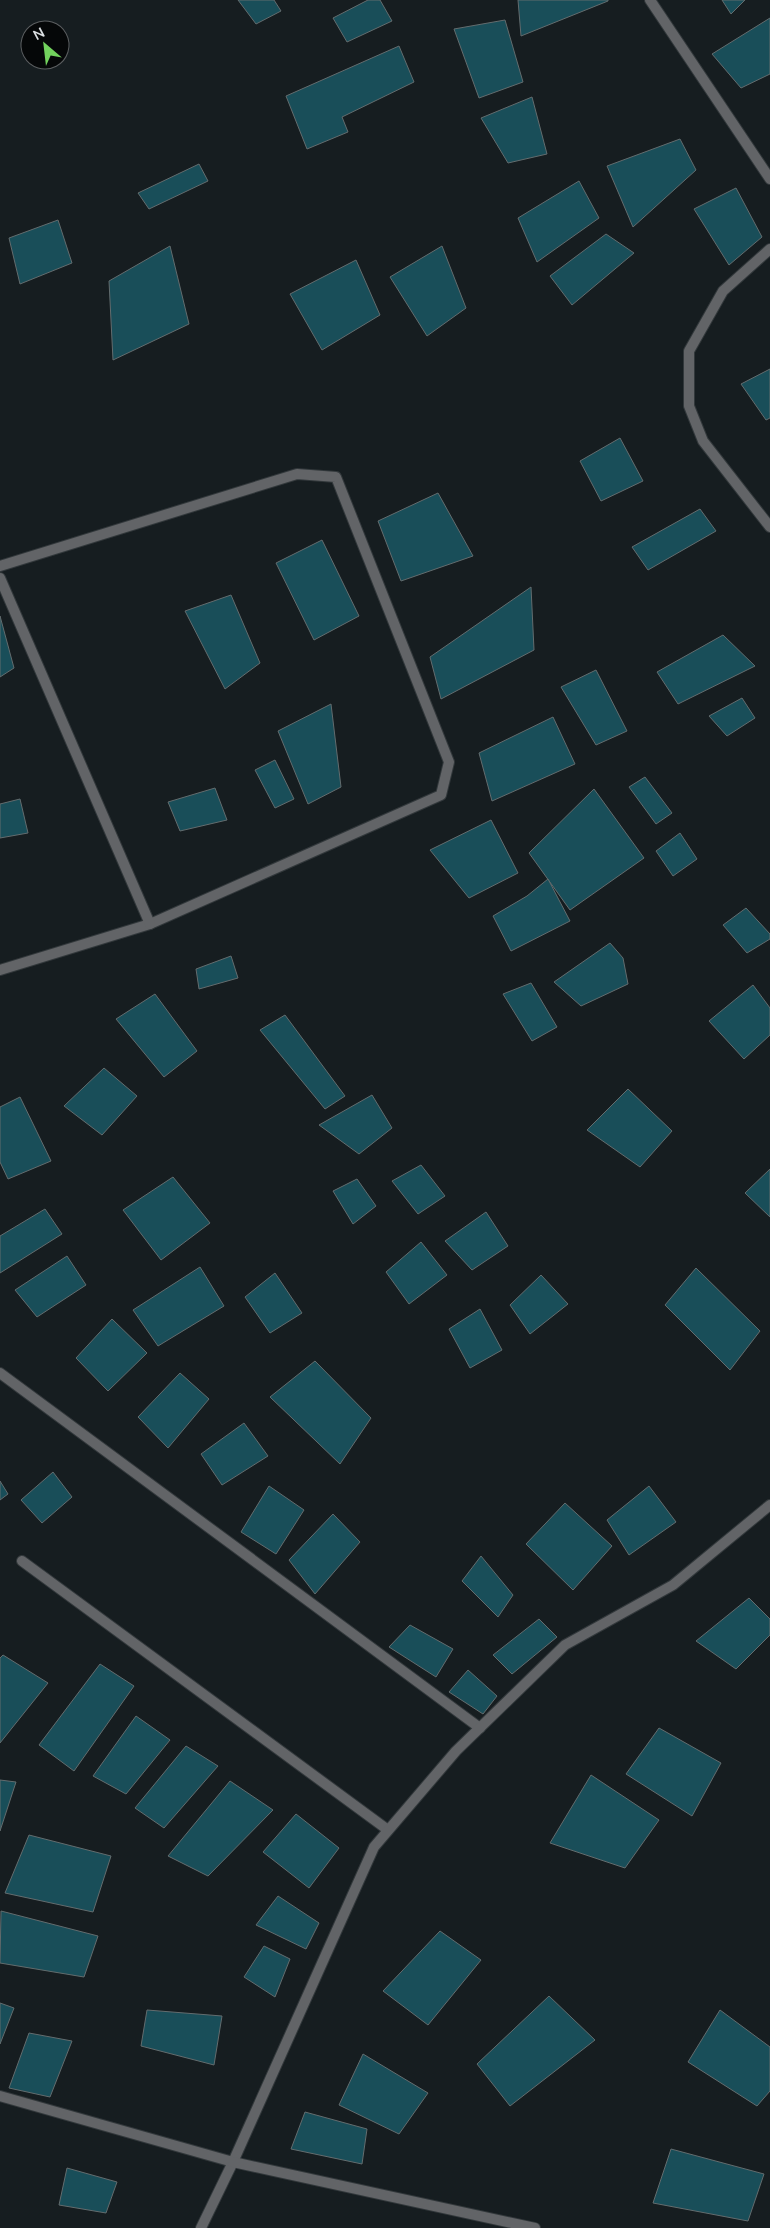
<svg xmlns="http://www.w3.org/2000/svg" width="770" height="2228" font-family="'Nunito Sans',sans-serif">
  <style>
    .building { fill: #194e59; stroke: #636c6e }
    .lines { fill: none; stroke-linecap: round; stroke-linejoin: round }
    .minor-casing { stroke: #32383b; stroke-width: 12 }
    .tertiary-casing { stroke: #32383b; stroke-width: 12 }
    .minor { stroke: #626467; stroke-width: 10 }
    .tertiary { stroke: #626467; stroke-width: 10 }
  </style>
  <rect width="100%" height="100%" fill="#161d20"/>
  <g class="building">
    <path d="M238,0H274L281,11L256,24Z"/>
    <path d="M368,0H380L392,21L347,42L333,18Z"/>
    <path d="M518,0H608V1L521,36Z"/>
    <path d="M722,0H745L731,14Z"/>
    <path d="M770,18V74L741,88L712,54Z"/>
    <path d="M505,20L523,82L479,98L454,29Z"/>
    <path d="M399,46L414,82L342,117L348,132L307,149L286,96Z"/>
    <path d="M532,97L547,154L508,163L481,118Z"/>
    <path d="M680,139L696,170L633,227L607,166Z"/>
    <path d="M199,164L208,181L149,209L138,193Z"/>
    <path d="M579,181L599,218L537,262L518,218Z"/>
    <path d="M736,188L762,237L729,265L694,209Z"/>
    <path d="M58,220L72,263L20,284L9,238Z"/>
    <path d="M606,234L634,253L572,305L550,276Z"/>
    <path d="M170,246L189,324L113,360L109,281Z"/>
    <path d="M442,246L466,308L427,336L390,277Z"/>
    <path d="M356,260L380,315L322,350L290,294Z"/>
    <path d="M770,369V418L766,420L741,384Z"/>
    <path d="M620,438L643,481L601,501L580,461Z"/>
    <path d="M438,493L473,556L401,581L378,521Z"/>
    <path d="M700,509L716,531L648,570L632,547Z"/>
    <path d="M322,540L359,616L314,640L276,563Z"/>
    <path d="M531,587L534,650L441,699L430,657Z"/>
    <path d="M231,595L260,663L225,689L185,611Z"/>
    <path d="M0,616L14,668L0,677Z"/>
    <path d="M723,635L755,666L678,704L657,672Z"/>
    <path d="M596,670L627,731L596,745L561,687Z"/>
    <path d="M742,698L755,718L727,736L709,716Z"/>
    <path d="M331,704L341,787L308,804L278,731Z"/>
    <path d="M553,717L575,764L492,801L479,753Z"/>
    <path d="M275,760L294,799L275,808L255,770Z"/>
    <path d="M645,777L672,813L656,824L629,787Z"/>
    <path d="M215,788L227,820L180,831L168,802Z"/>
    <path d="M594,789L644,858L570,910L529,853Z"/>
    <path d="M20,799L28,833L0,838V804Z"/>
    <path d="M491,820L518,873L469,898L430,850Z"/>
    <path d="M680,833L697,859L673,876L656,851Z"/>
    <path d="M548,879L570,921L511,951L493,916L527,896Z"/>
    <path d="M746,908L770,934V939L747,953L723,925Z"/>
    <path d="M610,943L623,958L628,984L581,1006L554,982Z"/>
    <path d="M231,956L238,978L199,989L196,969Z"/>
    <path d="M531,983L557,1027L532,1041L503,994Z"/>
    <path d="M753,985L770,1008V1035L744,1059L709,1021Z"/>
    <path d="M155,994L197,1051L164,1077L116,1019Z"/>
    <path d="M285,1015L345,1096L325,1109L260,1030Z"/>
    <path d="M104,1068L137,1096L102,1135L64,1106Z"/>
    <path d="M628,1089L672,1131L640,1167L587,1130Z"/>
    <path d="M372,1095L392,1128L359,1154L319,1125Z"/>
    <path d="M20,1097L51,1161L8,1179L0,1162V1107Z"/>
    <path d="M421,1165L445,1196L418,1214L392,1181Z"/>
    <path d="M770,1169V1217L745,1193Z"/>
    <path d="M173,1177L210,1223L161,1260L123,1210Z"/>
    <path d="M357,1179L376,1206L353,1224L333,1191Z"/>
    <path d="M45,1209L62,1234L0,1273V1236Z"/>
    <path d="M486,1212L508,1246L472,1270L445,1241Z"/>
    <path d="M421,1242L447,1275L409,1304L386,1272Z"/>
    <path d="M67,1256L86,1285L37,1317L15,1290Z"/>
    <path d="M200,1267L224,1306L158,1346L133,1310Z"/>
    <path d="M696,1268L760,1331L730,1370L665,1305Z"/>
    <path d="M275,1273L302,1313L270,1333L245,1297Z"/>
    <path d="M541,1275L568,1304L530,1334L510,1305Z"/>
    <path d="M480,1309L502,1350L470,1368L449,1329Z"/>
    <path d="M112,1319L147,1353L108,1391L76,1358Z"/>
    <path d="M315,1361L371,1418L340,1464L270,1397Z"/>
    <path d="M180,1373L209,1399L168,1448L138,1417Z"/>
    <path d="M244,1423L268,1456L222,1485L201,1454Z"/>
    <path d="M53,1472L72,1497L42,1523L21,1500Z"/>
    <path d="M0,1481L8,1494L0,1500Z"/>
    <path d="M269,1486L304,1510L276,1554L241,1532Z"/>
    <path d="M649,1486L676,1522L629,1555L607,1520Z"/>
    <path d="M565,1503L612,1546L573,1590L526,1544Z"/>
    <path d="M333,1514L360,1542L315,1594L289,1560Z"/>
    <path d="M481,1556L513,1595L498,1617L462,1581Z"/>
    <path d="M749,1598L770,1619V1635L736,1669L696,1641Z"/>
    <path d="M539,1619L557,1637L512,1674L493,1655Z"/>
    <path d="M410,1625L453,1649L436,1677L389,1647Z"/>
    <path d="M3,1655L48,1683L0,1743V1658Z"/>
    <path d="M100,1664L134,1686L74,1771L39,1745Z"/>
    <path d="M468,1670L497,1696L483,1714L449,1692Z"/>
    <path d="M136,1716L170,1740L126,1794L93,1776Z"/>
    <path d="M659,1728L721,1763L692,1816L626,1774Z"/>
    <path d="M186,1746L218,1766L164,1828L135,1808Z"/>
    <path d="M591,1775L659,1820L625,1868L550,1843Z"/>
    <path d="M0,1780L16,1782L0,1831Z"/>
    <path d="M230,1781L273,1810L208,1876L168,1856Z"/>
    <path d="M296,1814L339,1848L309,1888L263,1852Z"/>
    <path d="M29,1835L111,1856L93,1912L5,1893Z"/>
    <path d="M278,1896L319,1923L306,1949L256,1925Z"/>
    <path d="M1,1911L98,1936L84,1977L0,1963Z"/>
    <path d="M440,1931L481,1960L428,2025L383,1991Z"/>
    <path d="M264,1946L290,1959L275,1997L244,1977Z"/>
    <path d="M549,1996L595,2040L510,2106L477,2064Z"/>
    <path d="M0,2003L14,2008L0,2044Z"/>
    <path d="M147,2010L222,2016L214,2065L141,2046Z"/>
    <path d="M720,2010L770,2047V2091L757,2106L688,2062Z"/>
    <path d="M29,2033L72,2041L50,2097L9,2088Z"/>
    <path d="M363,2054L428,2093L399,2134L339,2105Z"/>
    <path d="M305,2112L367,2129L362,2164L291,2149Z"/>
    <path d="M671,2149L764,2174L748,2221L653,2203Z"/>
    <path d="M67,2168L117,2182L106,2213L59,2205Z"/>
  </g>
  <g class="lines">
    <defs>
      <g id="minor">
        <path d="M650,0L770,179"/>
        <path d="M770,249L723,291L689,351V406L703,441L770,527"/>
        <path d="M0,566L297,474L336,477L449,762L441,795L150,924L0,970"/>
        <path d="M0,578L150,924"/>
        <path d="M0,1373L480,1728"/>
        <path d="M22,1561L388,1830"/>
        <path d="M201,2228L233,2162L374,1847L456,1751L565,1645L673,1585L770,1505"/>
      </g>
      <path id="tertiary" d="M0,2096L233,2162L535,2228"/>
    </defs>
    <use href="#minor" class="minor-casing"/>
    <use href="#tertiary" class="tertiary-casing"/>
    <use href="#minor" class="minor"/>
    <use href="#tertiary" class="tertiary"/>
  </g>
  <g transform="translate(45 45) rotate(332)"><circle r="24" fill="#050708" stroke="#5b5e60"/>
  <path d="M0-4L9 19L0 12L-9 19Z" fill="#72d25d"/>
  <text y="-8" font-size="14" font-weight="bold" text-anchor="middle" fill="#dce0e3">N</text>
  </g>
</svg>
